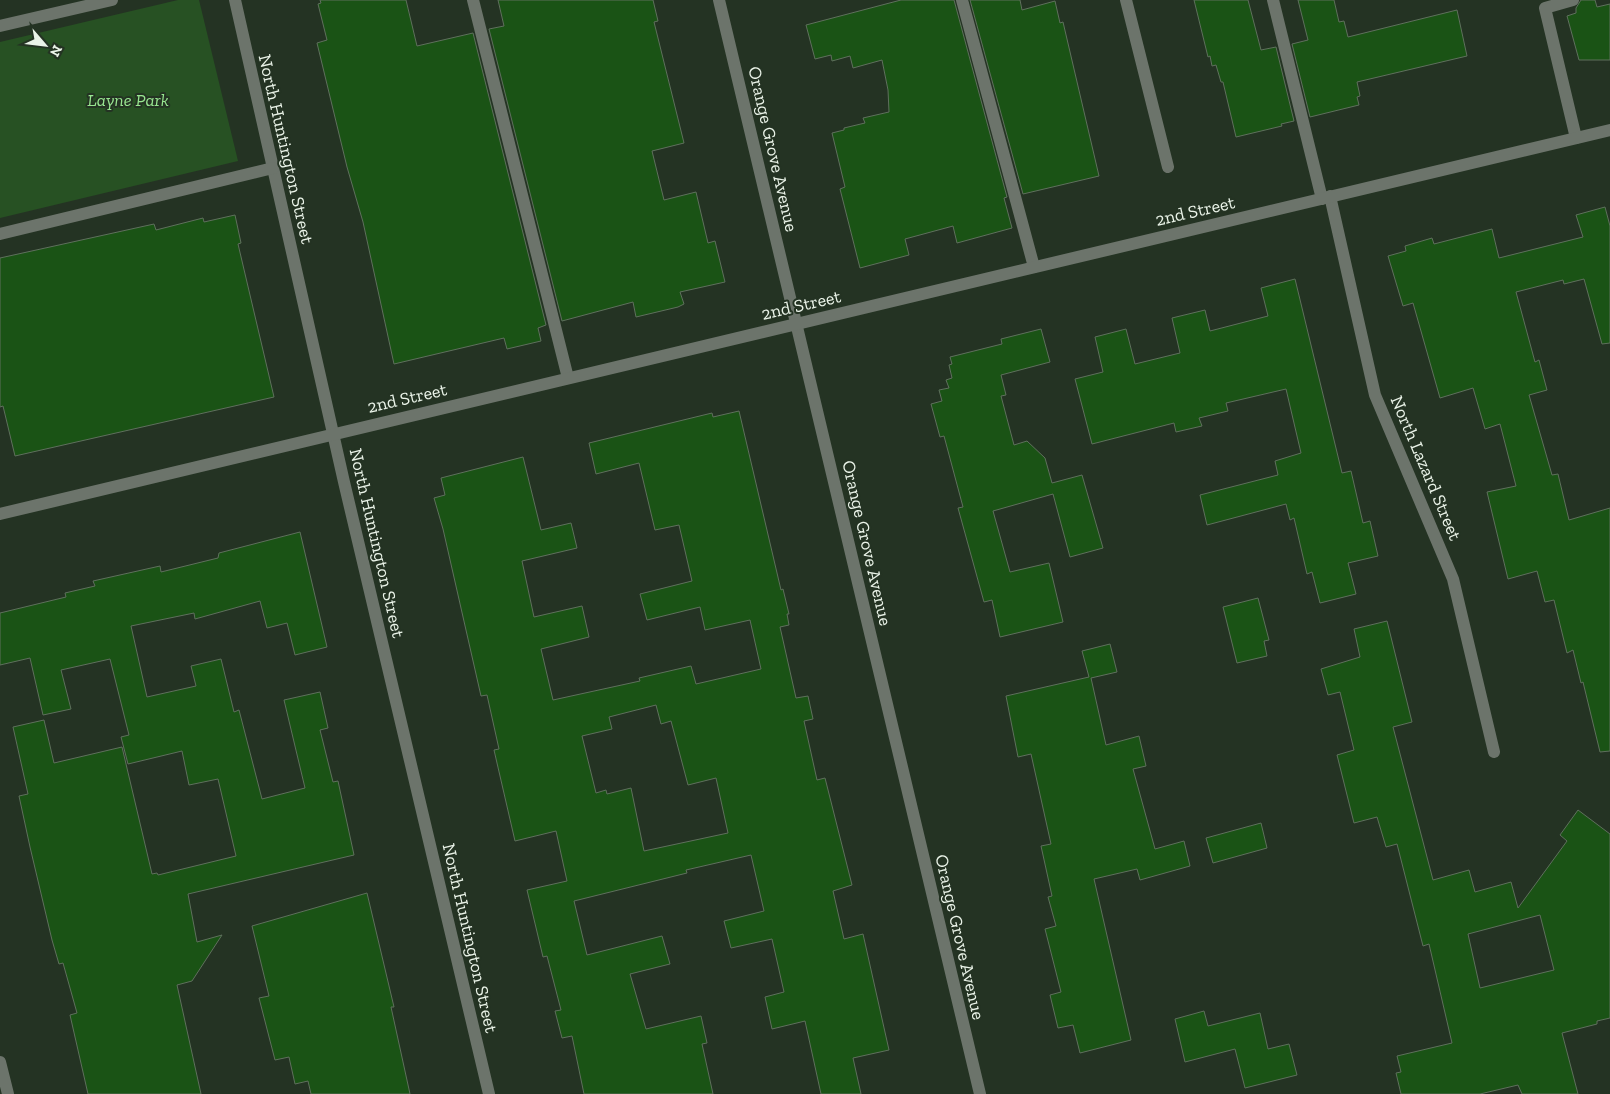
<svg xmlns="http://www.w3.org/2000/svg" width="1610" height="1094" font-family="'Zilla Slab',serif">
  <style>
    .green { fill: #275123 }
    .building { fill: #1a5315; stroke: #5f705d; fill-rule: evenodd }
    .lines { fill: none; stroke-linecap: round; stroke-linejoin: round }
    .minor { stroke: #6c746b; stroke-width: 12 }
    .labels { text-anchor: middle; dominant-baseline: central; stroke-width: 4; stroke-linejoin: round; paint-order: stroke }
    .park-label { font-size: 18px; font-style: italic; fill: #98e690; stroke: #243323 }
    .street-label { font-size: 18px; fill: #eaf3e8; stroke: #243323 }
  </style>
  <rect width="100%" height="100%" fill="#243323"/>
  <path class="green" d="M178,0H199L238,161L0,218V42Z"/>
  <g class="building">
    <path d="M320,0H406L417,46L473,33L546,325L538,328L541,341L507,349L504,338L394,364L363,222L347,167L317,43L327,40L318,4L321,3Z"/>
    <path d="M498,0H653L658,21L654,22L684,143L652,151L664,200L696,192L708,243L715,241L725,282L680,292L684,304L678,307L636,317L633,302L562,321L489,29L504,26Z"/>
    <path d="M901,0H954L1007,197L1004,198L1012,228L957,243L953,226L905,239L909,255L860,268L840,189L845,187L832,133L844,130V128L865,123L863,118L889,112L888,90L882,60L853,68L850,56L832,61L831,55L815,59L806,25Z"/>
    <path d="M970,0H1020L1022,10L1055,1L1060,23L1063,22L1099,176L1023,194Z"/>
    <path d="M1194,0H1248L1261,50L1276,47L1294,121L1281,124L1282,126L1236,137L1223,82H1221L1216,65L1212,66L1210,56L1208,57Z"/>
    <path d="M1298,0H1334L1339,22L1344,21L1348,37L1457,10L1467,56L1357,82L1360,96L1357,97L1359,105L1310,117L1292,44L1308,40Z"/>
    <path d="M1581,0H1595L1597,7L1610,4V60H1579L1567,16L1576,13V8Z"/>
    <path d="M1605,207L1610,226V343L1602,344L1584,279L1564,284L1563,280L1516,292L1535,362L1539,360L1547,390L1529,395L1552,475L1558,474L1569,520L1610,508V751L1600,752L1583,682L1581,683L1573,650L1567,653L1554,600L1545,602L1537,571L1508,579L1487,492L1516,486L1500,424L1485,429L1473,388L1440,398L1413,303L1403,306L1388,256L1406,251L1405,246L1432,238L1434,244L1492,229L1499,258L1583,237L1576,215Z"/>
    <path d="M235,215L241,243L238,244L274,397L15,456L3,406L0,407V258L154,224L156,230L203,218L204,222Z"/>
    <path d="M1295,279L1342,473L1351,471L1363,523L1370,521L1378,556L1348,563L1356,594L1320,603L1312,572L1307,574L1294,518L1290,520L1286,504L1207,525L1200,495L1278,475L1275,461L1301,453L1286,389L1226,403L1228,411L1199,418L1202,426L1176,432L1174,423L1092,444L1075,379L1103,372L1095,337L1126,329L1135,364L1180,353L1172,318L1205,310L1210,331L1268,316L1261,288Z"/>
    <path d="M1041,329L1050,362L1001,375L1006,395L1001,396L1014,445L1027,441L1045,458L1052,483L1082,475L1103,548L1070,557L1053,494L993,511L1010,572L1049,563L1063,622L1000,637L992,600L984,602L958,508L963,507L944,436L940,437L931,404L942,401L939,390L949,388L946,380L952,378L949,365L952,364L950,357L1002,344L1001,339Z"/>
    <path d="M739,411L781,590L783,589L789,614H787L789,625L780,627L796,698L808,696L813,719L804,721L817,780L825,778L852,885L833,891L844,939L863,934L889,1050L853,1058L861,1094H821L805,1021L772,1029L765,997L784,992L772,939L731,948L724,921L764,911L751,855L686,870L687,873L574,901L587,955L662,936L670,964L630,974L646,1029L701,1016L707,1043L702,1044L713,1094H584L572,1036L562,1038L555,1011L561,1010L547,956L543,957L527,890L567,881L556,831L515,841L494,750L499,749L487,695L481,696L443,529L434,498L445,495L441,478L523,457L541,530L571,523L577,548L522,561L534,617L582,606L589,637L541,649L553,700L640,681L639,678L691,666L696,684L761,669L750,620L705,630L700,607L647,620L640,594L692,581L679,525L655,530L639,463L596,474L589,443L712,413L713,417ZM656,705L661,724L671,721L688,785L716,778L728,833L644,851L631,788L607,794L606,790L596,793L582,736L612,729L609,717Z"/>
    <path d="M300,532L327,647L295,655L287,623L267,628L260,601L195,619L194,613L131,626L147,697L196,686L191,666L221,659L234,712L239,710L262,799L305,788L284,700L320,692L328,728L320,730L333,782L338,781L354,855L188,894L197,942L222,935L192,981L177,985L201,1094H88L70,1015L77,1013L63,963L59,964L52,940L30,847L19,796L28,794L13,727L44,720L54,763L122,747L152,874L157,873L158,875L236,856L218,779L189,785L182,751L128,764L121,737L129,735L110,659L61,670L71,709L43,715L30,658L0,665V613L66,597L65,593L95,586L93,581L160,566L161,572L218,558L219,553Z"/>
    <path d="M1258,598L1269,640L1264,641L1267,656L1237,663L1223,607Z"/>
    <path d="M1387,621L1412,722L1393,727L1433,880L1469,870L1475,892L1511,882L1518,908L1567,841L1560,835L1578,810L1610,834V1018L1597,1021V1024L1562,1033L1578,1094H1522L1518,1085L1480,1094H1401L1396,1073L1401,1072L1397,1056L1452,1043L1429,944L1423,946L1397,844L1386,847L1377,817L1354,823L1337,755L1354,750L1340,692L1328,695L1321,669L1360,657L1354,629ZM1540,915L1554,970L1480,988L1468,934Z"/>
    <path d="M1110,644L1117,672L1091,678L1106,745L1139,736L1146,766L1133,769L1155,849L1184,841L1190,866L1140,880L1137,869L1094,879L1131,1040L1080,1053L1073,1025L1058,1028L1050,995L1061,992L1045,929L1056,926L1048,897L1052,896L1041,846L1051,844L1031,754L1018,757L1006,696L1089,677L1082,651Z"/>
    <path d="M1261,823L1267,848L1213,863L1206,838Z"/>
    <path d="M367,893L394,1007H391L410,1094H311L308,1081L295,1084L289,1057L275,1060L259,998L269,996L252,926Z"/>
    <path d="M1204,1011L1208,1026L1260,1013L1268,1049L1289,1044L1297,1075L1245,1088L1235,1049L1185,1062L1175,1019Z"/>
  </g>
  <g class="lines">
    <g class="minor">
      <path d="M235,0L344,482L489,1094"/>
      <path d="M473,0L568,378"/>
      <path d="M719,0L980,1094"/>
      <path d="M962,0L1034,267"/>
      <path d="M1126,0L1168,167"/>
      <path d="M1273,0L1322,199"/>
      <path d="M1573,0L1545,8L1576,138"/>
      <path d="M0,26L112,0"/>
      <path d="M1330,196L1375,395L1453,579L1494,752"/>
      <path d="M0,234L273,168"/>
      <path d="M0,514L1610,130"/>
      <path d="M0,1062L8,1094"/>
    </g>
  </g>
  <g class="labels">
    <g class="park-label">
      <text x="128" y="100">Layne Park</text>
    </g>
    <g class="street-label">
      <text transform="translate(286 149) rotate(77)">North Huntington Street</text>
      <text transform="translate(773 149) rotate(77)">Orange Grove Avenue</text>
      <text transform="translate(1195 211) rotate(-13)">2nd Street</text>
      <text transform="translate(801 305) rotate(-13)">2nd Street</text>
      <text transform="translate(407 398) rotate(-13)">2nd Street</text>
      <text transform="translate(1426 468) rotate(67)">North Lazard Street</text>
      <text transform="translate(377 543) rotate(77)">North Huntington Street</text>
      <text transform="translate(867 543) rotate(77)">Orange Grove Avenue</text>
      <text transform="translate(960 937) rotate(77)">Orange Grove Avenue</text>
      <text transform="translate(470 938) rotate(77)">North Huntington Street</text>
    </g>
  </g>
  <g transform="translate(45 45) rotate(118)" stroke="#243323" stroke-width="4" paint-order="stroke">
  <path d="M0-4L9 19L0 12L-9 19Z" fill="#eaf3e8"/>
  <text y="-8" font-size="14" font-weight="bold" text-anchor="middle" fill="#eaf3e8">N</text>
  </g>
</svg>
